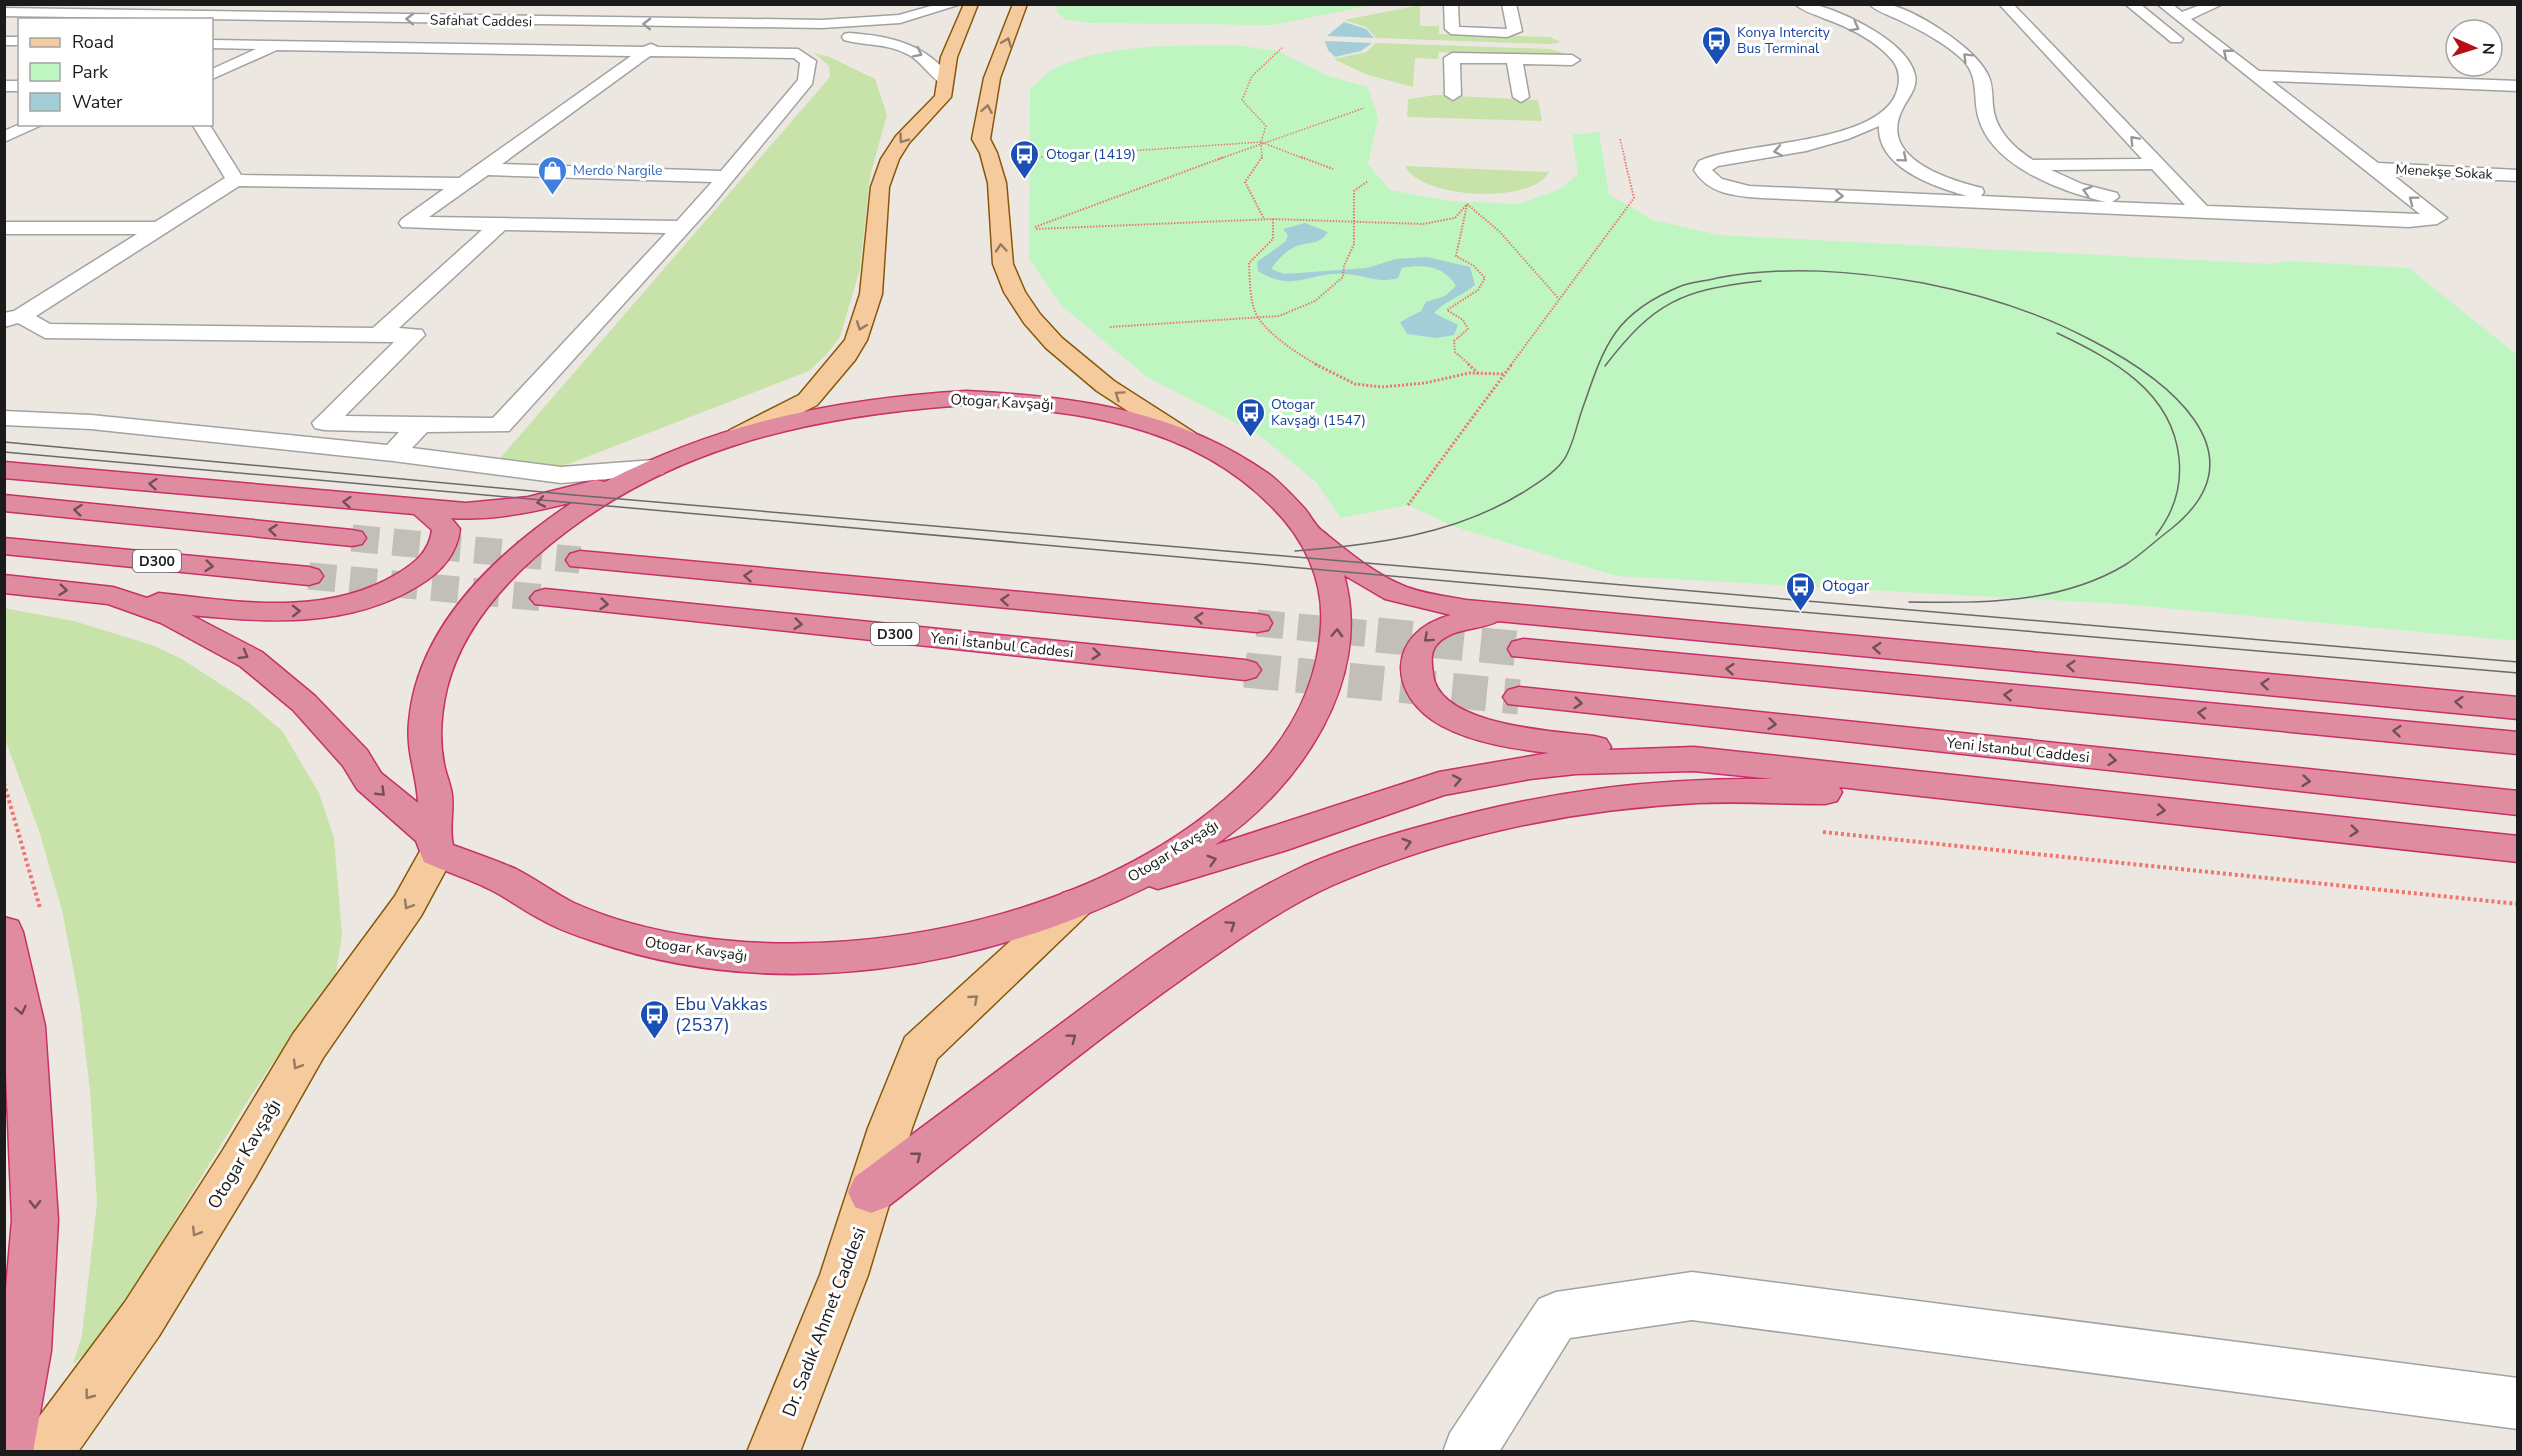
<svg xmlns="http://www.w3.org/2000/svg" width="2522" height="1456" font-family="'Nunito Sans',sans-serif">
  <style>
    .grass { fill: #c8e3a9 }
    .park { fill: #bff5c1 }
    .water { fill: #a3ced7 }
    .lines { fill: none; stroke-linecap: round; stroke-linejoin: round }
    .highway-tunnel-far1 { stroke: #c2bfb9; stroke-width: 27; stroke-dasharray: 27 14; stroke-linecap: butt }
    .highway-tunnel { stroke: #c2bfb9; stroke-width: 35; stroke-dasharray: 35 17; stroke-linecap: butt }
    .minor-casing { stroke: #a2a2a2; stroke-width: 3 }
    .major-casing { stroke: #88580a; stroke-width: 3 }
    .highway-casing { stroke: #c92f6b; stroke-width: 3 }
    .path-far3 { stroke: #ef766e; stroke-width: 1.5; stroke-dasharray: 1.5 1.5; stroke-linecap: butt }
    .path-far2 { stroke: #ef766e; stroke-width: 2; stroke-dasharray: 1.5 1.5; stroke-linecap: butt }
    .path-far1 { stroke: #ef766e; stroke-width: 3; stroke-dasharray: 2 2; stroke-linecap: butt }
    .path { stroke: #ef766e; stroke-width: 4; stroke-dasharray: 3 3; stroke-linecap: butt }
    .minor { fill: #fff; fill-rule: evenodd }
    .major { fill: #f5cb9d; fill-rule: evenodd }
    .highway { fill: #df8ca0; fill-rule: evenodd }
    .tram { stroke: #696969; stroke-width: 1.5 }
    .oneway { stroke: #989898 }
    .oneway2 { stroke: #937c62 }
    .oneway3 { stroke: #734e57 }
    .labels { text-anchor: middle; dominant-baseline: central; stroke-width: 6; stroke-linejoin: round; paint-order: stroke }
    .far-street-label { font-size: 14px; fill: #1b1b1b; stroke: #fff }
    .far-transit-label { font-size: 14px; fill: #164399; stroke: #fff; text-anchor: start }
    .far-shop-label { font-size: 14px; fill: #366cbe; stroke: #fff; text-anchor: start }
    .shield { fill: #fff; stroke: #5f5f5f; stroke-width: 1.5 }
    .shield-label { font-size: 14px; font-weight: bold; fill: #1b1b1b }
    .street-label { font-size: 15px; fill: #1b1b1b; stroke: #fff }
    .transit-label { font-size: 15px; fill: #164399; stroke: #fff; text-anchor: start }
    .near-transit-label { font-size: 18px; fill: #164399; stroke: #fff; text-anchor: start }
    .near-street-label { font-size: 18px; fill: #1b1b1b; stroke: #fff }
  </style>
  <rect width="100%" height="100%" fill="#ece8e1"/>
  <g class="grass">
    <path d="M1420,5V26H1439V34L1550,37L1561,42L1549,44L1376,38L1366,27L1344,20Z"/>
    <path d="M1376,43L1550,49L1563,53L1552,57L1439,52L1438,59L1415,58L1413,87L1365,74L1334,59L1366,52Z"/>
    <path d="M814,53L830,57L875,79L887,115L870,176L860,269L840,337L826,355L809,371L558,468L495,464L830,77L829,66Z"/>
    <path d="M1436,95L1538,100L1542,121L1407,117L1408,99Z"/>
    <path d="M1405,166L1549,172C1532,205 1420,199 1405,166Z"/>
    <path d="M4,608L74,621L152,645L182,659L251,704L283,732L319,793L334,838L342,934L334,986L274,1061L247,1102L105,1336L73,1364L82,1335L97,1203L90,1090L79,999L62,910L39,831L5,739Z"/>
  </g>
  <g class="park">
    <path d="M1058,4H1373V5L1272,25L1088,23L1065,19L1056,12Z"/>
    <path d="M1234,45L1278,51L1328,76L1368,87L1378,118L1368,164L1390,190L1450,201L1520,204L1560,189L1578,174L1572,135L1599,132L1609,194L1653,220L1719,235L2271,264L2289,261L2409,268L2517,355V641L2121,604L1617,576L1452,526L1408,505L1341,518L1316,482L1259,435L1147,377L1062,306L1029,259L1030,89C1039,81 1049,70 1059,66C1113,43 1177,46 1234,45Z"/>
  </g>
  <g class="water">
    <path d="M1344,22L1366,29L1374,38L1327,36Z"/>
    <path d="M1325,41L1372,43L1361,51L1335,57L1328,50Z"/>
    <path d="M1305,223L1328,232C1320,244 1312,242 1300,245C1288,248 1277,260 1271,269L1284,274L1367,268L1396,259L1427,257L1470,267L1475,285C1462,296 1445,301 1434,313L1458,325L1454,335L1436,338L1407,334L1400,322L1421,311L1426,302L1445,296L1456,286C1445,266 1422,264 1402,268L1398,278C1377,284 1363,274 1343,274C1309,272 1293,293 1258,271L1257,262L1285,242L1288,235L1283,229Z"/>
  </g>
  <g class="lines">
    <g class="highway-tunnel-far1">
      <path d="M352,538L580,560"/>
      <path d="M309,576L545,598"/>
      <path d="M1257,623L1393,636"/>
    </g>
    <g class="highway-tunnel">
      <path d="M1377,635L1523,649"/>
      <path d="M1245,670L1519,697"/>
    </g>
    <defs>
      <g id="minor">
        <path d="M938,4H961L900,23L822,28L4,16V8L822,20L899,15Z"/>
        <path d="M1444,4H1458L1459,27L1507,29L1502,4H1516L1522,31L1507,37L1451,34L1445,29Z"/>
        <path d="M1795,4C1802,4 1810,3 1817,5C1847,14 1908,42 1915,75C1918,88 1908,98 1903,108C1877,157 1945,179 1982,188L1984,192L1981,196L2106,202C2062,192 1990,166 1978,116C1973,96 1979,77 1963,60C1944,42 1920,30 1897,19C1888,15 1876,11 1869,4C1874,4 1881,3 1887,4C1916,10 1976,48 1988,75C1993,85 1992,96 1993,106C1995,130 2014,148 2033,160L2142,159L1999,4H2013L2207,206L2420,214L2157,4H2172L2182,12L2203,4H2223L2191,19L2259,71L2518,81V91L2272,81L2378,163L2518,170V181L2393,175L2447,218L2437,224L2409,227L1761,198C1735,196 1708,194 1694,170L1699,161C1740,141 1887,146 1898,87C1900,77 1899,69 1893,61C1876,40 1848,27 1823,18C1814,14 1802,11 1795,4ZM1879,126C1877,168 1935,187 1967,196L1749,186L1722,179L1712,170L1718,166L1806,151L1848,139ZM2152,169L2185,205L2112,202L2119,197L2117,193L2082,184L2051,170Z"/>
        <path d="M2125,4H2140L2183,39L2181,42H2171Z"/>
        <path d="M849,33C891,36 927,44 953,80L945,85C934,82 921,61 909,55C888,43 866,46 844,40L842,37L844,34Z"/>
        <rect x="4" y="37" width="16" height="8"/>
        <path d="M212,40L643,47L651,44L658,47L798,49L816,61L812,84L711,207L509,431L427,432L412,448L561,467L654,460L663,462L667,468L663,474L561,483L393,461L91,429L4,425V411L91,415L387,445L399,432L324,430L315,428L312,423L394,342L45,338L18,323L4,327V313L14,311L137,234H4V222H155L225,178L192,124H209L241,175L459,178L631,56L277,50L212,79V69L256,49L212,48ZM650,56L794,58L800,63L798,80L721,171L502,164ZM488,175L712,182L677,221L429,217ZM239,186L444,189L402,219L399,223L402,227L482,230L373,328L50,324L36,316ZM505,230L666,233L493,418L345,416L425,335L422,330L399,328Z"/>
        <path d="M1452,53L1572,55L1580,60L1572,65L1523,64L1529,97L1521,102L1513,97L1507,63H1460L1461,95L1453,100L1445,95L1444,58Z"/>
        <rect x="4" y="81" width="16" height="10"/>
        <path d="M20,124H44L4,142V131Z"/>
        <path d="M1692,1272L2518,1378V1429L1692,1320L1570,1338L1499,1452H1443L1450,1433L1539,1299L1556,1292Z"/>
      </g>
      <g id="major">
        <path d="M964,4H978L957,57L951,97L909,143L899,159L889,187L882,294L867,340L855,360L817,405L748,440L739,443L730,440L726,435L730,430L799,395L845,340L860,294L871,187L881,159L896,136L935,96L941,57Z"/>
        <path d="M1013,4H1027L1000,78L990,139L997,153L1006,183L1013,264L1025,292L1040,314L1062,338L1114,381L1195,433L1199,438L1195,443L1186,446L1177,443L1097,391L1046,348L1024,323L1004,292L993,264L988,183L980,153L972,139L984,78Z"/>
        <path d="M437,840L450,844L455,853L421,916L323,1058L255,1178L159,1336L78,1452H20L27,1433L125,1302L223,1150L293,1034L395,896L424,844Z"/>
        <path d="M1076,889L1089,893L1095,903L1089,913L937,1059L912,1128L868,1275L800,1452H747L820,1275L868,1128L905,1037L1063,893Z"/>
      </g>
      <g id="highway">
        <path d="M966,391C1073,396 1179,410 1269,474C1281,483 1294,497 1305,509C1310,515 1315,525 1321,530C1346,550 1374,574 1404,586C1423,594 1446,596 1466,600L2518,697V719L1498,621C1479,631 1449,627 1435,647C1430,655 1432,665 1433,674C1438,726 1554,731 1594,736L1606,739L1611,747L1609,750L1694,747L2518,836V862L1839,787L1842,792L1837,801L1825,804C1783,804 1740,801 1698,803C1574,809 1447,835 1333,885C1280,909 1232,944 1185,977C1083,1049 986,1130 887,1207L871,1213L855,1207L848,1192L855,1177C924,1126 993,1074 1062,1023C1138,966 1217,907 1304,866C1343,849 1385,836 1426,825C1546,791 1649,778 1773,779L1694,771L1576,774L1530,779L1444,795L1287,850L1158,889L1149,886C980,970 778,1004 596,942C578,936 559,930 542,920C524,911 509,899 491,890C470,879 446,872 424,862L416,841L357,789L343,766L293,710L240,666L161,623L108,604L4,593V575L113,587L147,598L159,593C238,602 325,617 397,574C415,563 429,552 432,530L414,514L4,478V462L466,503L528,497L596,480L605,482C721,422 836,399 966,391ZM966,405C1076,410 1190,424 1271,506C1304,538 1324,580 1321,626C1318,677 1297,723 1264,761C1135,907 883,964 697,937C655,931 612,920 574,903C554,893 536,879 516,869C495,860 474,853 453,845C449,828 454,812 452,795C451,785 446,775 444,764C439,739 441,713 447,688C460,636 495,593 534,558C657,449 806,416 966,405ZM573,502C498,552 417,626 409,722C406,753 417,775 418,803L381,773L367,750L315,696L262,652L191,615C268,623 349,628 418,586C440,573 457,555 460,529L451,518C492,521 534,512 573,502ZM1344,575L1385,599L1451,615C1386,632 1386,696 1442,726C1474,743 1514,749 1549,753L1439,772L1215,845C1299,789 1374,680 1344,575Z"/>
        <path d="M4,495L352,530L362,532L366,538L362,544L352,546L4,511Z"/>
        <path d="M4,538L309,567L319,570L323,576L319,582L309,585L4,554Z"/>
        <path d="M580,551L1257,614L1268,616L1272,623L1268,630L1257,632L570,566L566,560L570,554Z"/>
        <path d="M545,589L1245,660L1256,663L1261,670L1256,677L1245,680L535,604L530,598L535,592Z"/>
        <path d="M1523,639L2518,732V754L1512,656L1508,649L1512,642Z"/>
        <path d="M1519,687L2518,791V815L1508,704L1503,697L1508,690Z"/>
        <path d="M4,917L18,921L23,932L45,1026L58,1220L51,1351L33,1452H4V1311L12,1220L4,1026Z"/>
      </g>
    </defs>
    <use href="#minor" class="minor-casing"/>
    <use href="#major" class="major-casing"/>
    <use href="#highway" class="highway-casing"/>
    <g class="path-far3">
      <path d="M1620,139L1625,159"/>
      <path d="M1041,157L1261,142L1305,159"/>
      <path d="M1219,159L1364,108"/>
      <path d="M1262,159L1261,142L1266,126L1242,100L1252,76L1283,47"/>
    </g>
    <g class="path-far2">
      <path d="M1262,157L1245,182L1264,219"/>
      <path d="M1301,157L1333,169"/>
      <path d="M1467,204L1500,232L1559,299"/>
      <path d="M1467,205L1456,256L1474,266L1485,278L1478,290L1447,310L1463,320L1468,329L1454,341L1455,352L1470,365"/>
      <path d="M1273,219V239L1249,263C1250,279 1249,305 1259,319C1270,335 1300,356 1318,365"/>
      <path d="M1035,227L1224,157"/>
      <path d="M1036,229L1273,219L1423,224L1455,218L1467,204"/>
      <path d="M1110,327L1279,316L1315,301L1343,277L1344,266L1354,244V191L1368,181"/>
      <path d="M1511,365L1634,198L1624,157"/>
    </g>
    <g class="path-far1">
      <path d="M1315,364L1355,384L1382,387L1425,383L1469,373L1504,374"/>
      <path d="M1468,364L1479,374"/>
      <path d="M1408,505L1512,364"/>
    </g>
    <g class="path">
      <path d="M4,783L40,908"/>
      <path d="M1823,832L2518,904"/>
    </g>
    <use href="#minor" class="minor"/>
    <use href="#major" class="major"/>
    <use href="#highway" class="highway"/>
    <g class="tram">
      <path d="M2057,333C2112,359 2172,391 2179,458C2182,487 2174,512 2156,535"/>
      <path d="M1605,366C1654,302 1681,290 1761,281"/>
      <path d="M4,442L574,495L2518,662"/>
      <path d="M4,452L1660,600L2518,673"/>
      <path d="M1295,551C1373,545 1454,535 1522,493C1535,485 1553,474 1563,461C1572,449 1576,428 1581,413C1604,347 1612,314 1681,286C1692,282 1706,281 1717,278C1786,265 1855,271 1923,283C1979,294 2040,313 2091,340C2163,377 2267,452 2171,529C2156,540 2141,555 2125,565C2060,604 1982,603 1909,602"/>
    </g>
  </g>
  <defs><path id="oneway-chevron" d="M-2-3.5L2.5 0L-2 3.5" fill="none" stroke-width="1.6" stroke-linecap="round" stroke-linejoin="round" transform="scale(1.5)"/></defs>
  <g class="oneway">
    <use href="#oneway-chevron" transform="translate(410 19) rotate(-179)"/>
    <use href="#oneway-chevron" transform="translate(647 24) rotate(-179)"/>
    <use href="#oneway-chevron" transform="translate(1855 27) rotate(27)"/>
    <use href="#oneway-chevron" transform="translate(918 53) rotate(27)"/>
    <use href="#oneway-chevron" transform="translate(2227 53) rotate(-141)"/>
    <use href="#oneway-chevron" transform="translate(1967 57) rotate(-135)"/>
    <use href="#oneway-chevron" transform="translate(2134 140) rotate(-133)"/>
    <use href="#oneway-chevron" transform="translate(1778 151) rotate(170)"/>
    <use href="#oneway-chevron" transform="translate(1903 158) rotate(40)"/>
    <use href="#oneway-chevron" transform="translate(2087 191) rotate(-163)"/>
    <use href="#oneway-chevron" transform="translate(1839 196) rotate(3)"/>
    <use href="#oneway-chevron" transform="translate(2413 200) rotate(-143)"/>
  </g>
  <g class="oneway2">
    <use href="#oneway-chevron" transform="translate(1007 42) rotate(-68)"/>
    <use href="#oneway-chevron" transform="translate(987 109) rotate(-80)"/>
    <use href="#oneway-chevron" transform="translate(903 139) rotate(126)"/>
    <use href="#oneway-chevron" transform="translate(1001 248) rotate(-95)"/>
    <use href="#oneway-chevron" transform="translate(861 326) rotate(110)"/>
    <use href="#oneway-chevron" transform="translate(1119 395) rotate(-146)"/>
    <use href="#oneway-chevron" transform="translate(408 905) rotate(121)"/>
    <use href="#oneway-chevron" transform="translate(974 999) rotate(-41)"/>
    <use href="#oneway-chevron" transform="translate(297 1065) rotate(121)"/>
    <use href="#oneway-chevron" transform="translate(196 1232) rotate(122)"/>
    <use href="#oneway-chevron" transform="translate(89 1395) rotate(127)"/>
  </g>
  <g class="oneway3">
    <use href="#oneway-chevron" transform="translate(153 484) rotate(-175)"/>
    <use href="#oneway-chevron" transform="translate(347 502) rotate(-175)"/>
    <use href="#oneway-chevron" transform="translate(541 502) rotate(169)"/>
    <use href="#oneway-chevron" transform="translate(78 510) rotate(-174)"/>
    <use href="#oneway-chevron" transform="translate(273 530) rotate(-174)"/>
    <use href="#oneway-chevron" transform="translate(209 566) rotate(6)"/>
    <use href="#oneway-chevron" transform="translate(748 576) rotate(-175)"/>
    <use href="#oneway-chevron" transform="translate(63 590) rotate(6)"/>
    <use href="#oneway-chevron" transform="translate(1005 600) rotate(-175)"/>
    <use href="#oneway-chevron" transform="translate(604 604) rotate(6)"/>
    <use href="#oneway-chevron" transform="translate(296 611) rotate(-1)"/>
    <use href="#oneway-chevron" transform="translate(1199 618) rotate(-175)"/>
    <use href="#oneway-chevron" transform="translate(798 624) rotate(6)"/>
    <use href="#oneway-chevron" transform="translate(1337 633) rotate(-87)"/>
    <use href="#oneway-chevron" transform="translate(1428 638) rotate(138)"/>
    <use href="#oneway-chevron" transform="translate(1877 648) rotate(-175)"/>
    <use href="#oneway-chevron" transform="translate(1096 654) rotate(6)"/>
    <use href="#oneway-chevron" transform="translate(244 655) rotate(30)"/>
    <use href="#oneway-chevron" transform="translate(2071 666) rotate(-175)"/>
    <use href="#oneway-chevron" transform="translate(1730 669) rotate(-175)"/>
    <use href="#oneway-chevron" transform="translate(2265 684) rotate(-175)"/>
    <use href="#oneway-chevron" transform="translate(2008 695) rotate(-175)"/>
    <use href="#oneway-chevron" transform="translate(2459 702) rotate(-175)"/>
    <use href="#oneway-chevron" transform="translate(1578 703) rotate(6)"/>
    <use href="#oneway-chevron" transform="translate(2202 713) rotate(-175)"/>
    <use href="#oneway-chevron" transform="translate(1772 724) rotate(6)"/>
    <use href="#oneway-chevron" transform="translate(2397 731) rotate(-175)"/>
    <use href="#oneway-chevron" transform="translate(2112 760) rotate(6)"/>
    <use href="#oneway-chevron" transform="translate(1457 780) rotate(-11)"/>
    <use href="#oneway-chevron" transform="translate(2306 781) rotate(6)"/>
    <use href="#oneway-chevron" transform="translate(381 792) rotate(44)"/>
    <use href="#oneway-chevron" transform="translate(2161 810) rotate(6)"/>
    <use href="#oneway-chevron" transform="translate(2354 831) rotate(6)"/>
    <use href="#oneway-chevron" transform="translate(1407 843) rotate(-16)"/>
    <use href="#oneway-chevron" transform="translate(1212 860) rotate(-17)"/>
    <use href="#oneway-chevron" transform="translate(1231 925) rotate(-35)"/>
    <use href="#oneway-chevron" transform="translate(21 1010) rotate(78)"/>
    <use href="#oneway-chevron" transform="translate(1072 1038) rotate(-37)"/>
    <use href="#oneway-chevron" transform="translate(917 1156) rotate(-38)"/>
    <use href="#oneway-chevron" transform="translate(35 1204) rotate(90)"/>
  </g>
  <defs>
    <symbol id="bus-pin" viewBox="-11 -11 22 30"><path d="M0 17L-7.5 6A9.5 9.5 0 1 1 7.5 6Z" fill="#1a4fb4" stroke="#fff"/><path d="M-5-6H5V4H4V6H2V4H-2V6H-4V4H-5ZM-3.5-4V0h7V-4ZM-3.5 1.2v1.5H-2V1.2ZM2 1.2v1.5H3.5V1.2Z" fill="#fff"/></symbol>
    <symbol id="shop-pin" viewBox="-11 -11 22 30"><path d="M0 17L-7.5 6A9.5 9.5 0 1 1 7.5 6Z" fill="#3f7fe0" stroke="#fff"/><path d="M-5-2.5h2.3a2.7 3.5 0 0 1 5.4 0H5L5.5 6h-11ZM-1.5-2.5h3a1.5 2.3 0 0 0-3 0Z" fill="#fff"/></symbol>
  </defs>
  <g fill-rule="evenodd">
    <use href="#bus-pin" x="1700" y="24" width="33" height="45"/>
    <use href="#bus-pin" x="1008" y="138" width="33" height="45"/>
    <use href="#shop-pin" x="536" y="154" width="33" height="45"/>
    <use href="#bus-pin" x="1234" y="396" width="33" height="45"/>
    <use href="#bus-pin" x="1784" y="570" width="33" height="45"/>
    <use href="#bus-pin" x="638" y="998" width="33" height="45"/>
  </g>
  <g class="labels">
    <g class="far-street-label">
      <text transform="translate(481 21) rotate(1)">Safahat Caddesi</text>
      <text transform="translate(2444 172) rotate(3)">Menekşe Sokak</text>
    </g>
    <g class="far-transit-label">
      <text x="1737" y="32">Konya Intercity<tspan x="1737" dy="16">Bus Terminal</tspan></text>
      <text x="1046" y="154">Otogar (1419)</text>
      <text x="1271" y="404">Otogar<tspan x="1271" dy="16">Kavşağı (1547)</tspan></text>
    </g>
    <g class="far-shop-label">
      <text x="573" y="170">Merdo Nargile</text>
    </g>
    <g class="shield">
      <rect x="133" y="550" width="48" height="22" rx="4.5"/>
      <rect x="871" y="623" width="48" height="22" rx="4.5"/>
    </g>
    <g class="shield-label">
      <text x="157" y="561">D300</text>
      <text x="895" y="634">D300</text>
    </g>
    <g class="street-label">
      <text transform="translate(1002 402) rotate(3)">Otogar Kavşağı</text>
      <text transform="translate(1002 645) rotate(6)">Yeni İstanbul Caddesi</text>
      <text transform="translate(2018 750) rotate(6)">Yeni İstanbul Caddesi</text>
      <text transform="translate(1173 851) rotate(-32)">Otogar Kavşağı</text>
      <text transform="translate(696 949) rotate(8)">Otogar Kavşağı</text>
    </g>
    <g class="transit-label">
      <text x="1822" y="586">Otogar</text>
    </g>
    <g class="near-transit-label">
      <text x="675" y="1004">Ebu Vakkas<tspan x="675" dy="21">(2537)</tspan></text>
    </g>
    <g class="near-street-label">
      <text transform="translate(244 1154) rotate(-59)">Otogar Kavşağı</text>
      <text transform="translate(824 1322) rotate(-69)">Dr. Sadık Ahmet Caddesi</text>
    </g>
  </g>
  <rect width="2522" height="1456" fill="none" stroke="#1b1b1b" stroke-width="12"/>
  <rect x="18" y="18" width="195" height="108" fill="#ffffff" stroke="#a4a4a4" stroke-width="1.5"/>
  <rect x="30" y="38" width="30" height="9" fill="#f5cb9d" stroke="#a4a4a4" stroke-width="1.5"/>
  <text x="72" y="48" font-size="18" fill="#1b1b1b">Road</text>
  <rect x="30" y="63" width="30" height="18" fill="#bff5c1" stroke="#a4a4a4" stroke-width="1.5"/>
  <text x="72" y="78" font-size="18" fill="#1b1b1b">Park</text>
  <rect x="30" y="93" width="30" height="18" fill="#a3ced7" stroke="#a4a4a4" stroke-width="1.5"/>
  <text x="72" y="108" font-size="18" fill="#1b1b1b">Water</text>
  <g transform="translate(2474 48) rotate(93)"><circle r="28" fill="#ffffff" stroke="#a4a4a4" stroke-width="1.5"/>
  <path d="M0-4.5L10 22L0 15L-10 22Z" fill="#b80d15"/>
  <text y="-9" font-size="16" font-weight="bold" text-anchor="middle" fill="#1b1b1b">N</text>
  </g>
</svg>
